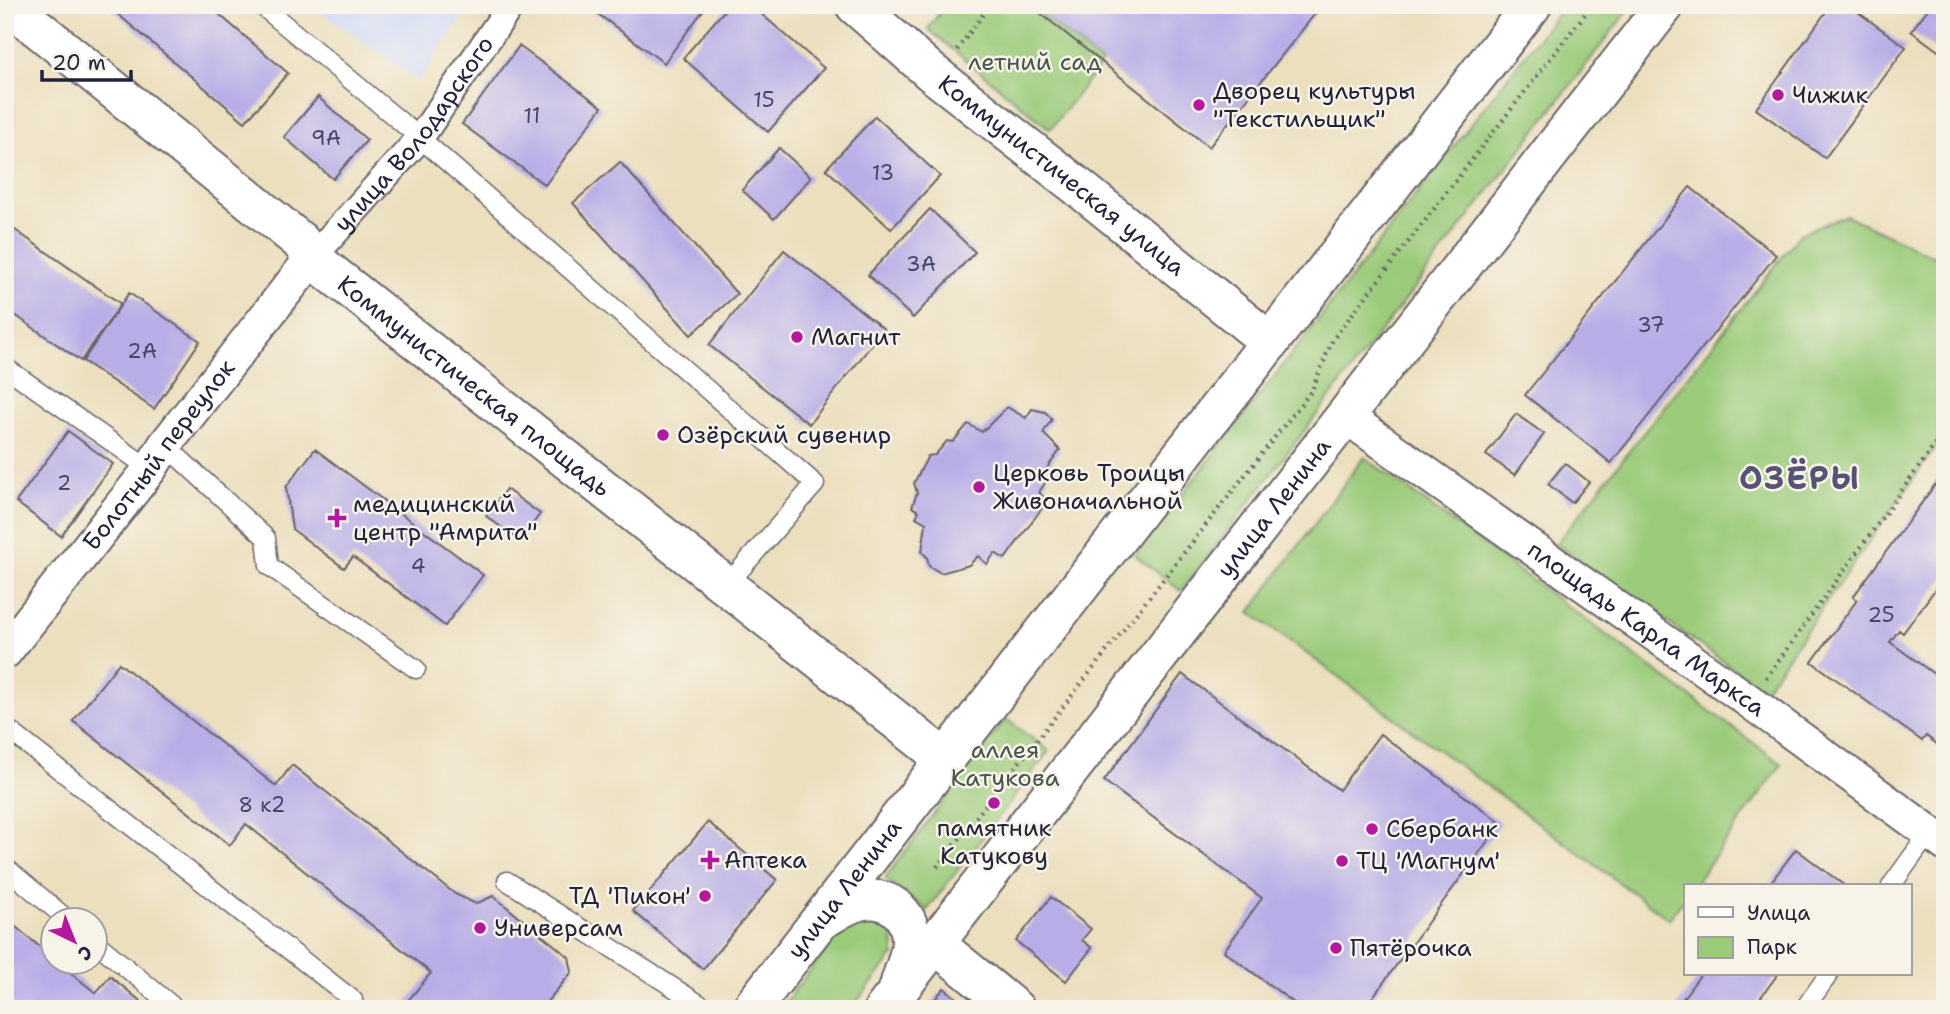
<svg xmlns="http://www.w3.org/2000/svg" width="1950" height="1014" font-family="'Shantell Sans',sans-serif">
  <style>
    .built { fill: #d0daf9 }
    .green { fill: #9bcb7a; stroke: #5e765a; stroke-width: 2 }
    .building { fill: #b8ade7 }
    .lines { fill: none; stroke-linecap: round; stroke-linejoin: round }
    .service-casing { stroke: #696469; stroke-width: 21 }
    .pedestrian-casing { stroke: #696469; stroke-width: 30 }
    .minor-casing { stroke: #696469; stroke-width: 37 }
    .secondary-casing { stroke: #696469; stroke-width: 42 }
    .path { stroke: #696469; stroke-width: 4.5; stroke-dasharray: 2 5; stroke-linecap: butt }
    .service { stroke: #fff; stroke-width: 18 }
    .pedestrian { stroke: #fff; stroke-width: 26 }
    .minor { stroke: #fff; stroke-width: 33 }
    .secondary { stroke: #fff; stroke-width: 38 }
    .poi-dot { fill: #b5179e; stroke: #f7f3e8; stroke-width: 2.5 }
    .labels { text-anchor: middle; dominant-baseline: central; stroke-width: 5; stroke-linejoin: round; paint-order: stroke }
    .number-label { font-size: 21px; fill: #484566 }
    .park-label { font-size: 24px; fill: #46554e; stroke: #f7f3e8 }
    .poi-label { font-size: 24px; fill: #22223b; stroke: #f7f3e8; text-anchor: start }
    .street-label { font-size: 24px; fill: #22223b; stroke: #f7f3e8 }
    .district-label { font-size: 32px; font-weight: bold; letter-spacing: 2px; fill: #565377; stroke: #f7f3e8 }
  </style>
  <rect width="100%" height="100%" fill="#f7f3e8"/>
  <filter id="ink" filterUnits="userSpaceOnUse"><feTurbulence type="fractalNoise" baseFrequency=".0143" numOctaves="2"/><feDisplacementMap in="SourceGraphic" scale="14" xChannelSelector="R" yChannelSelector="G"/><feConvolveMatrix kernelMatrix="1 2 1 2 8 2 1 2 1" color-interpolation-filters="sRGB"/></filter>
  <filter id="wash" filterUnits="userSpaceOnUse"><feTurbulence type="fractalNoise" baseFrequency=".00686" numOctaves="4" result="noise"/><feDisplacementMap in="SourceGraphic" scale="28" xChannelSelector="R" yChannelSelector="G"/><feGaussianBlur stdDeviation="1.57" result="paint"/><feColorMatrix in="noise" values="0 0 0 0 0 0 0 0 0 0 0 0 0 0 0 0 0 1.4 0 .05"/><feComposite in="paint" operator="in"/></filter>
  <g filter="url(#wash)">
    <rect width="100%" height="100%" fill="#ecdfbe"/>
    <path class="built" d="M312,5H471L418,81Z"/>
    <g class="green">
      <path d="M945,5H1030L1102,63L1050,129L928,29Z"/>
      <path d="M1564,5H1632L1181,591L1135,555Z"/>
      <path d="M1846,215L1945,262V434L1764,690L1556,544L1800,234Z"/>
      <path d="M1364,457L1782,764L1693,886H1686V896L1669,919L1250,612Z"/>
      <path d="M1006,719L1049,751L927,910L885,878Z"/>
      <path d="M859,912L892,919L894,955L851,1009H780L849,921Z"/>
    </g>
    <g id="blocks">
      <g class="building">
        <path d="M107,5H208L288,73L245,122Z"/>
        <path d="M586,5H707L664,63Z"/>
        <path d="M729,5H751L824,68L768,132L683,58Z"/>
        <path d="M1030,5H1322L1209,147Z"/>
        <path d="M1831,5H1848L1906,47L1825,158L1756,109Z"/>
        <path d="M1931,5H1945V56L1911,31Z"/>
        <path d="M519,46L602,107L545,185L462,124Z"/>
        <path d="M318,97L367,140L333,179L284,137Z"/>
        <path d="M875,116L940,176L891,229L826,169Z"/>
        <path d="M779,148L811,177L774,219L742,190Z"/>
        <path d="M620,162L737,294L691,335L573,203Z"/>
        <path d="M1690,187L1776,255L1611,463L1525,395Z"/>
        <path d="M930,209L975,252L913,318L868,275Z"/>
        <path d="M5,223L121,304L81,361L5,308Z"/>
        <path d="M784,250L884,329L809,424L709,345Z"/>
        <path d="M129,293L200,341L154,409L83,361Z"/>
        <path d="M1007,407L1026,418L1032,409L1045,412L1052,419L1043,433L1060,450L1042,475L1048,479L1039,492L1047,501L1005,559L995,553L987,564L978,556L969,565L941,573L929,566L927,557L922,552L926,523L916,517L919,511L912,507L917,493L914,483L928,456L935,455L947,441L953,442L968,424L982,432Z"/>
        <path d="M1516,414L1544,434L1515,475L1486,455Z"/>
        <path d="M68,431L113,464L61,536L16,502Z"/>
        <path d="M315,449L483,575L445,626L353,557L344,568L292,529L286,487Z"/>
        <path d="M1565,463L1589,482L1572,503L1548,484Z"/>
        <path d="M1945,471V576L1903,633L1899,630L1890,642L1945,682V750L1926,736L1922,741L1812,662L1857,600L1853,597Z"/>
        <path d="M506,489L540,514L520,541L486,516Z"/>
        <path d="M119,663L276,786L292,765L455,894L476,904L493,896L569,957L572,972L541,1009H401L431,973L246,824L230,845L73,721Z"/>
        <path d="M1182,674L1339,790L1380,734L1501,823L1364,1009H1302L1224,951L1262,898L1104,781Z"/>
        <path d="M708,822L777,880L703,969L633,911Z"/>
        <path d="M1796,849L1845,886H1768Z"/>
        <path d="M1051,897L1091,929L1082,940L1092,948L1066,981L1016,941Z"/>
        <path d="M5,918L52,957V962H57L96,993L110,976L150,1009H7Z"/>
        <path d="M1701,974H1778L1752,1009H1675Z"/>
        <path d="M944,988L970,1009H927Z"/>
      </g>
    </g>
  </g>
  <g filter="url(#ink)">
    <use href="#blocks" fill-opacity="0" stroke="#696469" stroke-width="2"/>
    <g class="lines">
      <defs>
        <g id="service">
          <path d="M261,5L420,138L815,484L726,586"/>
          <path d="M5,367L150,469"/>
          <path d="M165,445L266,538L269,566L416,669"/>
          <path d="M5,727L353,1000"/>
          <path d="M5,867L68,920"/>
          <path d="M507,881L707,1009"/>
          <path d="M1891,886L1929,833"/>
          <path d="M94,941L176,1009"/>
          <path d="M1804,1009L1829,974"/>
        </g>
        <g id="pedestrian">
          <path id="s1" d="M312,258L420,138L511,5"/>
        </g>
        <g id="minor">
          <path id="s2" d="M1345,416L1749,701L1945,844"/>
          <path id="s3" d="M5,652L150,469L165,445L312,258"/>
        </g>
        <g id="secondary">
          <path id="s4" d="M9,5L300,241L312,258L945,759"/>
          <path id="s5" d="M855,5L931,72L1077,186L1270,342"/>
          <path d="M825,918C835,912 847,904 859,901C886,894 910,911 911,940C911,954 904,970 900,983"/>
          <path d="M934,943L1015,1009"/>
          <path id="s6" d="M751,1009L1532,5"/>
          <path id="s7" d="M884,1009L1665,5"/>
        </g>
      </defs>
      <use href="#service" class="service-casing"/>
      <use href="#pedestrian" class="pedestrian-casing"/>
      <use href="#minor" class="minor-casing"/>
      <use href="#secondary" class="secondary-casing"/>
      <g class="path">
        <path d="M957,50L990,5"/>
        <path d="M1766,678L1945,431"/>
        <path d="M937,867L1312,390L1333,339L1592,5"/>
      </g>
      <use href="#service" class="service"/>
      <use href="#pedestrian" class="pedestrian"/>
      <use href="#minor" class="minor"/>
      <use href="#secondary" class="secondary"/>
    </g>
  </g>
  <g class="poi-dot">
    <circle cx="1778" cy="95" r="7"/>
    <circle cx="1199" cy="105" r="7"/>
    <circle cx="797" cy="337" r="7"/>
    <circle cx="663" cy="435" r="7"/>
    <circle cx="979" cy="487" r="7"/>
    <path d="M333.5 507.5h7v7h7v7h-7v7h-7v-7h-7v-7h7z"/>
    <circle cx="994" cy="803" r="7"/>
    <circle cx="1372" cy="829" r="7"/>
    <path d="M706.5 849.5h7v7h7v7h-7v7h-7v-7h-7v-7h7z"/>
    <circle cx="1342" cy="861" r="7"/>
    <circle cx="705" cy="896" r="7"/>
    <circle cx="480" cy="928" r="7"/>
    <circle cx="1336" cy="948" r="7"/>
  </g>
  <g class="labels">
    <g class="number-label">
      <text x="764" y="100">15</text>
      <text x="532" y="116">11</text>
      <text x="326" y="138">9А</text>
      <text x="883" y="173">13</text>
      <text x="921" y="264">3А</text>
      <text x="1651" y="325">37</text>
      <text x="142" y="351">2А</text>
      <text x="64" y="483">2</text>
      <text x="418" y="566">4</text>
      <text x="1881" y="615">25</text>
      <text x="262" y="805">8 к2</text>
    </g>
    <g class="park-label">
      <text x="1035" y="62">летний сад</text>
      <text x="1005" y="750">аллея<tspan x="1005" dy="28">Катукова</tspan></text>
    </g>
    <g class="poi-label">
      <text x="1213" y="91">Дворец культуры<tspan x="1213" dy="28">"Текстильщик"</tspan></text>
      <text x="1792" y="95">Чижик</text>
      <text x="811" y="337">Магнит</text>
      <text x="677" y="435">Озёрский сувенир</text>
      <text x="993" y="473">Церковь Троицы<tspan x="993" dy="28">Живоначальной</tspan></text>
      <text x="353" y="504">медицинский<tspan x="353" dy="28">центр "Амрита"</tspan></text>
      <text x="994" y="828" text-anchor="middle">памятник<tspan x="994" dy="28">Катукову</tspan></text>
      <text x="1386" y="829">Сбербанк</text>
      <text x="724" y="860">Аптека</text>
      <text x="1356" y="861">ТЦ 'Магнум'</text>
      <text x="691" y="896" text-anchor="end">ТД 'Пикон'</text>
      <text x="494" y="928">Универсам</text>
      <text x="1350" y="948">Пятёрочка</text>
    </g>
    <g class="street-label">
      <text stroke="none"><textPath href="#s1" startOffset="161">улица Володарского</textPath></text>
      <text stroke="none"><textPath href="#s5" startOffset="268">Коммунистическая улица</textPath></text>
      <text stroke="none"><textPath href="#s4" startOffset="602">Коммунистическая площадь</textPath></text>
      <text stroke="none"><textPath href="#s3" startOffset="250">Болотный переулок</textPath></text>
      <text stroke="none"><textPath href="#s7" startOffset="635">улица Ленина</textPath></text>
      <text stroke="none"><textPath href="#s2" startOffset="369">площадь Карла Маркса</textPath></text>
      <text stroke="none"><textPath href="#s6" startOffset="152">улица Ленина</textPath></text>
    </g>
    <g class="district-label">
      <text x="1800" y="477">ОЗЁРЫ</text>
    </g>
  </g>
  <rect width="1950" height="1014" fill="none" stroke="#f7f3e8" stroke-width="28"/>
  <rect x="1684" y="884" width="228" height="91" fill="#f7f3e8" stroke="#a29fa3" stroke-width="2"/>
  <rect x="1698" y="907" width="35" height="10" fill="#ffffff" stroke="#a29fa3" stroke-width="2"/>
  <text x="1747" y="920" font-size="21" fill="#22223b">Улица</text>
  <rect x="1698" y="937" width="35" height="21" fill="#9bcb7a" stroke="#a29fa3" stroke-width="2"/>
  <text x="1747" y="954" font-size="21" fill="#22223b">Парк</text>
  <g transform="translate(74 941) rotate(137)"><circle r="33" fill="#f7f3e8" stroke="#a29fa3" stroke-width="2"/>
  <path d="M0-5L12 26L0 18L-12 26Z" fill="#b5179e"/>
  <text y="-10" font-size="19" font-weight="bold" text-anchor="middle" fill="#22223b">С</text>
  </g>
  <path d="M42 70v10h89v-10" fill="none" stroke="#22223b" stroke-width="3.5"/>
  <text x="52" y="70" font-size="21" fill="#22223b" stroke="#f7f3e8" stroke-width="5" paint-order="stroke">20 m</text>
</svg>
